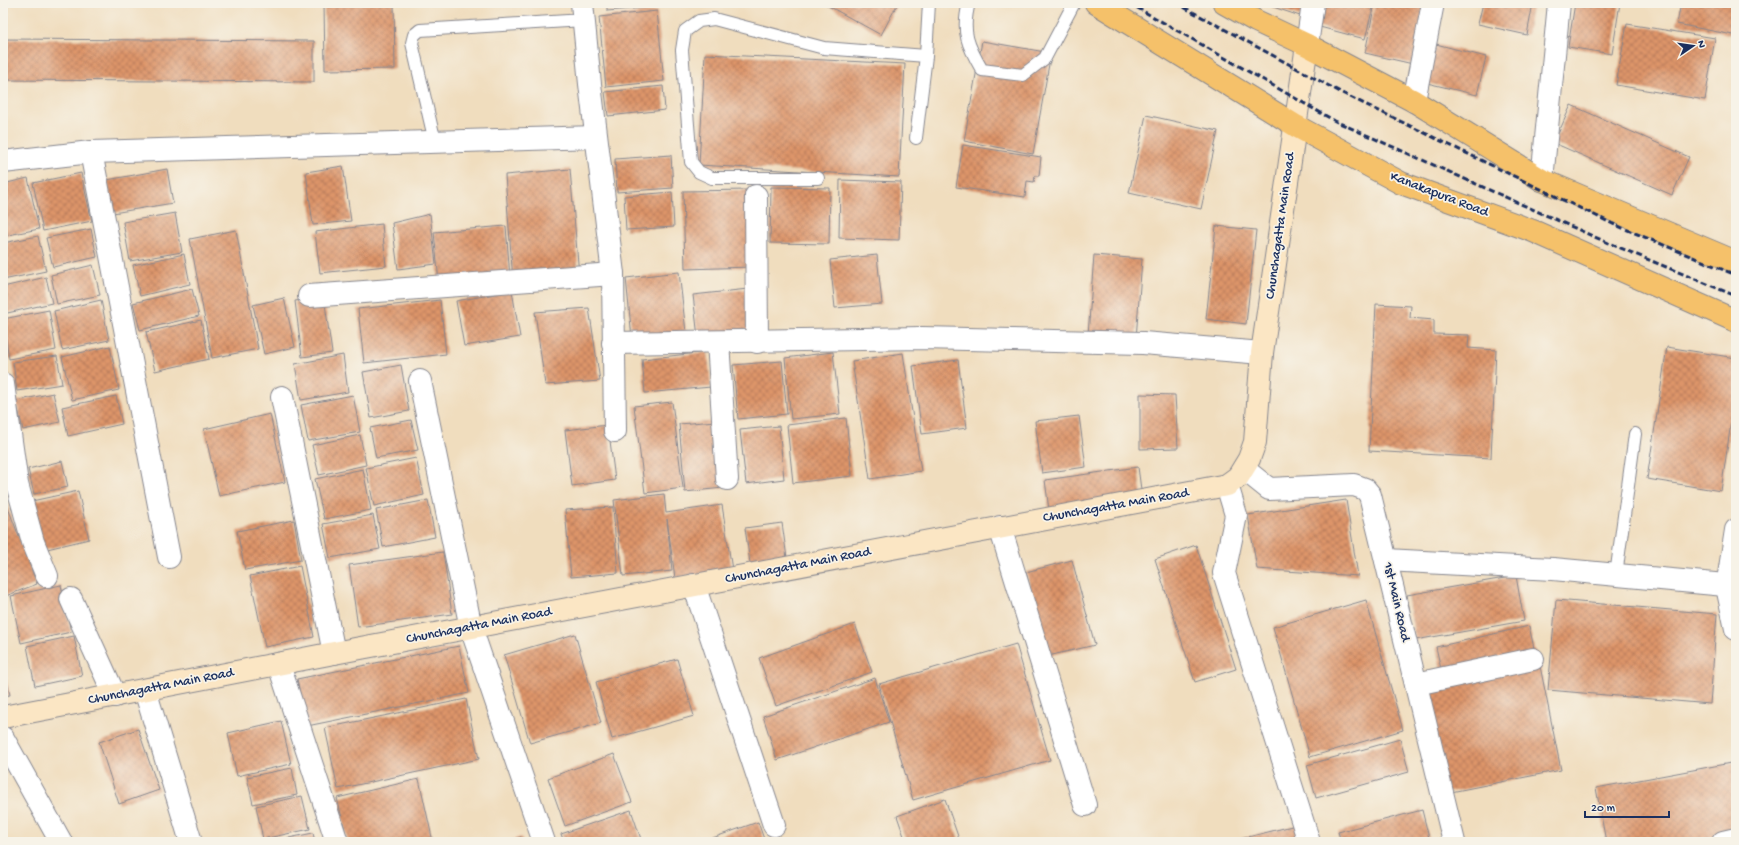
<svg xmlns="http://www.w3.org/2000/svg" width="1739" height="845" font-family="'Gochi Hand',sans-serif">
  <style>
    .building { fill: url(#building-cross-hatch) }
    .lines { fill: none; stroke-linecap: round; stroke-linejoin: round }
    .lane-casing { stroke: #86868e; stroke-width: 14 }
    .street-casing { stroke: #86868e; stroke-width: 24 }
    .secondary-casing { stroke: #86868e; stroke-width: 24 }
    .highway-casing { stroke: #86868e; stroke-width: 24 }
    .lane { stroke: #fff; stroke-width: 12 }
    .street { stroke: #fff; stroke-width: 22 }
    .secondary { stroke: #fbe6c4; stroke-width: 22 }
    .highway { stroke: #f5c16b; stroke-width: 22 }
    .rail { stroke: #1b2f5e; stroke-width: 3; stroke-dasharray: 6 3; stroke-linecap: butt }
    .labels { text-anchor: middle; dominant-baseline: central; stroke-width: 3.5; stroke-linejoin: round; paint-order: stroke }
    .street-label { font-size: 14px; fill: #1b2f5e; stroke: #f7f3e8 }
  </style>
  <defs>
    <pattern id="building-cross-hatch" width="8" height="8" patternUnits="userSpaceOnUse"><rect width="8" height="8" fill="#dd9469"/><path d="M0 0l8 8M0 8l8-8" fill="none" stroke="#b2795a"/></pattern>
  </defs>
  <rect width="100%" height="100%" fill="#f7f3e8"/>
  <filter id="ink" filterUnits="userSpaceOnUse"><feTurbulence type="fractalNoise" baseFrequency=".025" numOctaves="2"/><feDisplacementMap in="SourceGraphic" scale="8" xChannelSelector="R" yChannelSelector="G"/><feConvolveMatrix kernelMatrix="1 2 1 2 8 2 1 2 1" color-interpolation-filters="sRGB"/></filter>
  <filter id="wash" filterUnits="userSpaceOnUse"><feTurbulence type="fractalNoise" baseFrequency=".012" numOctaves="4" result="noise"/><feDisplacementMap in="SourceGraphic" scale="16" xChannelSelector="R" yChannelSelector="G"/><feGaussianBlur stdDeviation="0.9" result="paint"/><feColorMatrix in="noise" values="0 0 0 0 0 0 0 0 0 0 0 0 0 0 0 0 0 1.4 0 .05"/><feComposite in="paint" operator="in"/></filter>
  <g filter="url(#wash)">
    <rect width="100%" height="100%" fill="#f0ddbe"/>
    <g id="blocks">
      <g class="building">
        <path d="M324,3H394L395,69L325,70Z"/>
        <path d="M607,3H653L654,7L607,11Z"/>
        <path d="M823,3H898L881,35Z"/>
        <path d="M1261,3H1304L1300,16Z"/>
        <path d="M1322,3H1374L1365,39L1316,26Z"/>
        <path d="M1375,3H1406L1424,7L1413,64L1365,53Z"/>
        <path d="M1483,3H1533L1527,35L1478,24Z"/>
        <path d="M1575,3H1620L1612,54L1568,47Z"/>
        <path d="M1681,3H1736V21L1733,35L1677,24Z"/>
        <path d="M657,11L664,81L606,87L599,17Z"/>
        <path d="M1627,24L1715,38L1705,100L1616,85Z"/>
        <path d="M3,39L314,41V82L3,80Z"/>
        <path d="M982,41L1051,53L1033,154L964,141Z"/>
        <path d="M1436,44L1486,57L1477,95L1427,83Z"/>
        <path d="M705,54L905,64L899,177L699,165Z"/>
        <path d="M663,86L665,110L608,116L605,92Z"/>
        <path d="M1571,105L1689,157L1672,195L1554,143Z"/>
        <path d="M1146,115L1218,131L1201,209L1129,193Z"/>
        <path d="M963,145L1041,157L1039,176H1035L1034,182L1027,181L1025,197L956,187Z"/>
        <path d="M671,155L673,188L617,192L615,159Z"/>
        <path d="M343,166L351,221L313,225L306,172Z"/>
        <path d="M167,169L173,203L113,213L107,180Z"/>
        <path d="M570,169L579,275L513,281L505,175Z"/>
        <path d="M81,173L92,221L43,231L33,183Z"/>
        <path d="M28,178L39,229L3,236V184Z"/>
        <path d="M840,180L901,182L899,240L839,238Z"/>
        <path d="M771,187L830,188L829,244L770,243Z"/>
        <path d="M750,190L752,267L685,269L683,191Z"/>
        <path d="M672,192L674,227L626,230L624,196Z"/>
        <path d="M175,213L182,252L130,261L123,222Z"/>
        <path d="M430,214L436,264L398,269L392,223Z"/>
        <path d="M382,224L386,266L320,273L315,232Z"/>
        <path d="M506,226L510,277L439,282L434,232Z"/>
        <path d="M1216,226L1256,230L1246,324L1206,319Z"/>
        <path d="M91,229L97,257L53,267L46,238Z"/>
        <path d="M236,230L258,349L212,358L190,239Z"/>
        <path d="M38,236L46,271L3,280V243Z"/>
        <path d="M184,254L190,284L140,296L133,265Z"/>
        <path d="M877,255L882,304L835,308L830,260Z"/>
        <path d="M1094,255L1142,259L1136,339L1088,335Z"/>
        <path d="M93,265L100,295L57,304L51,275Z"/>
        <path d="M679,272L686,332L632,338L626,278Z"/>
        <path d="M46,277L52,303L3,314V287Z"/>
        <path d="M192,289L199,316L140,330L133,303Z"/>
        <path d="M748,289L752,331L698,337L693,295Z"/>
        <path d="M512,291L520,337L464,346L456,301Z"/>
        <path d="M324,297L332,353L302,357L295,301Z"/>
        <path d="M284,298L295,347L264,354L253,305Z"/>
        <path d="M101,300L109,340L62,350L54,311Z"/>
        <path d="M440,300L446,354L364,363L358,309Z"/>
        <path d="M1376,304L1411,306L1410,318L1434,320V334L1469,335L1468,348L1496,350L1491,458L1369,451Z"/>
        <path d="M589,308L600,381L545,385L535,312Z"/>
        <path d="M49,310L56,350L9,359L3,319Z"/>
        <path d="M201,320L209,359L155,371L146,332Z"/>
        <path d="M110,346L119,390L72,400L62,357Z"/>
        <path d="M1667,347L1736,358V388L1721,491L1647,479Z"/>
        <path d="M708,352L711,387L645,393L642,359Z"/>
        <path d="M833,352L840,414L791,419L785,358Z"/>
        <path d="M903,353L921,471L870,479L852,361Z"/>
        <path d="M343,355L348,392L301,400L295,364Z"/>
        <path d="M57,356L62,384L17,391L13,362Z"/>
        <path d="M958,360L967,428L922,434L913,366Z"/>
        <path d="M782,361L787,414L738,419L733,365Z"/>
        <path d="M401,365L409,411L371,418L363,372Z"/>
        <path d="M53,393L60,422L23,430L16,401Z"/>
        <path d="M1140,394L1175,395L1178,448L1140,449Z"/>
        <path d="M353,395L360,432L308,441L301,405Z"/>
        <path d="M116,396L122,424L68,436L62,407Z"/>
        <path d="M672,402L683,488L645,493L634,406Z"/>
        <path d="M270,414L285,482L219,496L204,429Z"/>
        <path d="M1079,416L1086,467L1042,473L1035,421Z"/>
        <path d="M846,418L852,476L793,483L787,425Z"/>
        <path d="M411,420L418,450L376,458L370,428Z"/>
        <path d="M716,421L723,488L685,492L679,424Z"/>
        <path d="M608,425L615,480L572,486L565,430Z"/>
        <path d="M779,426L784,479L746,484L740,430Z"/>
        <path d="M360,435L366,465L319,475L312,445Z"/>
        <path d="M416,458L424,495L374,506L366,468Z"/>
        <path d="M62,461L68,487L34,494L28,469Z"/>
        <path d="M1138,467L1142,497L1049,510L1045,480Z"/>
        <path d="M363,469L371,510L324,519L315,479Z"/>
        <path d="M78,491L89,539L43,550L32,501Z"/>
        <path d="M664,494L666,513L722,505L732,570L675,578L667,519L672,571L623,576L614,500Z"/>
        <path d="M5,500L37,584L3,597V501Z"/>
        <path d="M428,500L435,537L383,547L376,510Z"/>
        <path d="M1346,500L1358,576L1257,569L1248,515Z"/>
        <path d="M613,507L618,573L571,577L565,510Z"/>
        <path d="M373,515L380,549L330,558L323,524Z"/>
        <path d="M294,520L301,560L245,570L237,531Z"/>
        <path d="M782,523L787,558L750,563L745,528Z"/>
        <path d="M1196,545L1236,669L1195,682L1155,559Z"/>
        <path d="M443,552L452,614L358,627L349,565Z"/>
        <path d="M1072,560L1095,645L1048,656L1026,572Z"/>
        <path d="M300,566L314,637L265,647L250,576Z"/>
        <path d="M1516,576L1524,621L1415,640L1407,595Z"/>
        <path d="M61,585L71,632L21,643L11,596Z"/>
        <path d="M1366,600L1403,730L1310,757L1273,627Z"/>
        <path d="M1556,600L1717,614L1710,704L1548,690Z"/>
        <path d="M855,624L872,672L776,706L759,658Z"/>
        <path d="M1529,626L1536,657L1443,678L1436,647Z"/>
        <path d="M575,634L601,723L530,743L504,655Z"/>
        <path d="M74,636L82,676L35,686L27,646Z"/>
        <path d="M1016,644L1050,760L913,800L879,684Z"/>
        <path d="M459,646L469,693L307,726L297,679Z"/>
        <path d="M677,659L694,716L612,739L596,682Z"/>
        <path d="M3,666L10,695L3,696Z"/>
        <path d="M1540,666L1561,770L1446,793L1425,688Z"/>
        <path d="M875,678L889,722L777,760L763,716Z"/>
        <path d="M466,699L479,759L338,789L325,728Z"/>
        <path d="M281,721L291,764L237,776L228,733Z"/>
        <path d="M138,729L159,790L119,804L99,742Z"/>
        <path d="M1400,739L1409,772L1316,798L1307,765Z"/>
        <path d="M614,754L632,802L565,826L548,778Z"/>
        <path d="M1736,762V835L1698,842H1606L1596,788Z"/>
        <path d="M292,768L297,795L253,804L247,777Z"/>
        <path d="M419,779L433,842H348L337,798Z"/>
        <path d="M302,796L310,829L263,839L256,806Z"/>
        <path d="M945,799L960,842H906L897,816Z"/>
        <path d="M631,810L642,842H564L561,834Z"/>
        <path d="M1422,810L1430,842H1341L1338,832Z"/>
        <path d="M758,822L765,842H701Z"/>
        <path d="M1296,825L1300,842H1232V841Z"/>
        <path d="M313,833L315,842H274V841Z"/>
        <path d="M521,837L523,842H505Z"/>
      </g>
    </g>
  </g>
  <g filter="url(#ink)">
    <use href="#blocks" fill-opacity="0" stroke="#86868e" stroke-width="1"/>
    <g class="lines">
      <defs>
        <g id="lane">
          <path d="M969,3C961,32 968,46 982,70L1023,75L1045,58L1074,3"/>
          <path d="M916,138L926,56L929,3"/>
          <path d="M435,142L412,43L414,35L420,30L584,20"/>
          <path d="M818,178H712L699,172L691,162L682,50L685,31L699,21L714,19L824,48L926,56"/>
          <path d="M1616,575L1635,434"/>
        </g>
        <g id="street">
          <path d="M582,3L590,84L613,274L615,431"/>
          <path d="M1307,45L1313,3"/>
          <path d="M1414,101L1433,3"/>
          <path d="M91,152L596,137"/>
          <path d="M3,162L91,152L169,557"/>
          <path d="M1542,180L1559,3"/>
          <path d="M756,196L757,342"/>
          <path d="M309,296L613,274"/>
          <path d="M718,342L727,479"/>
          <path d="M613,343L922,338L1143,343L1262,353"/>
          <path d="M420,381L471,628L544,842"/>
          <path d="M3,384L17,484L33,542L47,576"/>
          <path d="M282,397L334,653"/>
          <path d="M1244,469L1269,489L1354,485L1365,489L1370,495L1454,842"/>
          <path d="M1227,485L1236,515L1224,573L1309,842"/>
          <path d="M1000,527L1085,805"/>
          <path d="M1736,530L1727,587L1736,629"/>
          <path d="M1386,560L1553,569L1736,586"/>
          <path d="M694,585L774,825"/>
          <path d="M71,599L115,696"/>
          <path d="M279,665L337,842"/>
          <path d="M1416,684L1533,659"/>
          <path d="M145,690L191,842"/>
          <path d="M3,738L61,842"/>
          <path d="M1723,842L1736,839"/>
        </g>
        <path id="secondary" d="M3,717L334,653L1227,485L1238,477L1249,459L1255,442L1262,353L1307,45"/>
        <g id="highway">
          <path d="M1096,3L1296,126L1401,183L1533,231L1736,321"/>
          <path d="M1224,3L1256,21L1307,45L1414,101L1542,180L1736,262"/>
        </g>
      </defs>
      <use href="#lane" class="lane-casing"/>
      <use href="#street" class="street-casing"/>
      <use href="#secondary" class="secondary-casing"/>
      <use href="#highway" class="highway-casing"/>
      <use href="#lane" class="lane"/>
      <use href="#street" class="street"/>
      <use href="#secondary" class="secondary"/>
      <use href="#highway" class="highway"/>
      <g class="rail">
        <path d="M1129,3L1335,121L1606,242L1736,296"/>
        <path d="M1176,3L1344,94L1613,224L1736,275"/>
      </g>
    </g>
  </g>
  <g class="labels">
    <g class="street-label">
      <text transform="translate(1439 195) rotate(21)">Kanakapura Road</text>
      <text transform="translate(1281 226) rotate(-82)">Chunchagatta Main Road</text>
      <text transform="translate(1116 506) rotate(-10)">Chunchagatta Main Road</text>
      <text transform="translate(798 566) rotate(-11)">Chunchagatta Main Road</text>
      <text transform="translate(1396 602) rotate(77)">1st Main Road</text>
      <text transform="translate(479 626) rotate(-11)">Chunchagatta Main Road</text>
      <text transform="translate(161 687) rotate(-11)">Chunchagatta Main Road</text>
    </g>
  </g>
  <rect width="1739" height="845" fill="none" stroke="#f7f3e8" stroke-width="16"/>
  <g transform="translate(1693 46) rotate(77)" stroke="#f7f3e8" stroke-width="3" paint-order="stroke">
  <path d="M0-3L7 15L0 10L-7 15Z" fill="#1b2f5e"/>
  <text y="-6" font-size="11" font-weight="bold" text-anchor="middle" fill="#1b2f5e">N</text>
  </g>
  <path d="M1585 811v6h84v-6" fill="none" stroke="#1b2f5e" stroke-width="2"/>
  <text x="1591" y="811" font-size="12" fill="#1b2f5e" stroke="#f7f3e8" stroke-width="3" paint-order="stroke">20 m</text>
</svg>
